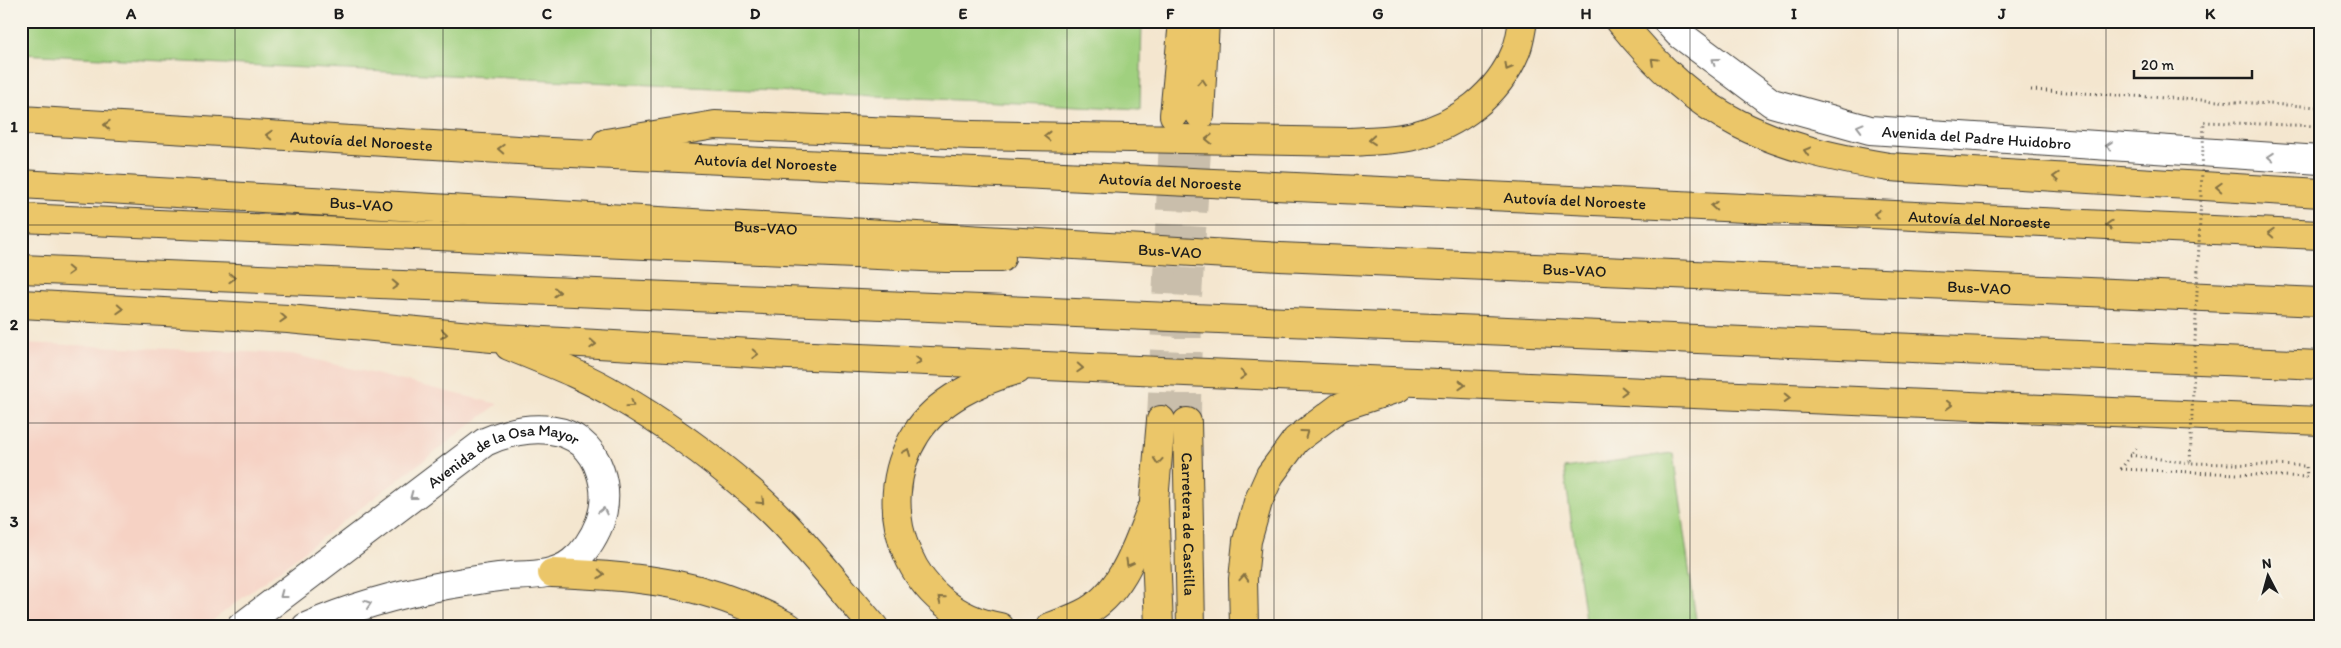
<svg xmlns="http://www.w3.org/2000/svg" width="2341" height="648" font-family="Itim,sans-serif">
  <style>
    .built { fill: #f6d2c4 }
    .green { fill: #a0d07f; stroke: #5e764e }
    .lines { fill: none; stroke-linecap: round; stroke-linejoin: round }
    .highway-tunnel { stroke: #c9beab; stroke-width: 28; stroke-dasharray: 28 14; stroke-linecap: butt }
    .minor-casing { stroke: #3c3a37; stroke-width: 30 }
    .highway-casing { stroke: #3c3a37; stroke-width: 30 }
    .path { stroke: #3c3a37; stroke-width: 3; stroke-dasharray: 1 4; stroke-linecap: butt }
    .minor { stroke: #fff; stroke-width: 28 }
    .highway { stroke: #ebc669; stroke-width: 28 }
    .path-bridge { stroke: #3c3a37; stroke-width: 3; stroke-dasharray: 1 4; stroke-linecap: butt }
    .oneway { stroke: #847142 }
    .oneway2 { stroke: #999 }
    .grid { fill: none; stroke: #1c1c1c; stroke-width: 1; stroke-opacity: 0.55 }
    .labels { text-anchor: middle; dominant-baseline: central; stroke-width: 4; stroke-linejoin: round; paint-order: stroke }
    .street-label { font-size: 16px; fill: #1c1c1c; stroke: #f7f3e8 }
    .neatline { fill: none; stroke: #1c1c1c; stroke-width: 2 }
    .grid-label { font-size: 16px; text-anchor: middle; font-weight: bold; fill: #1c1c1c }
  </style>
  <rect width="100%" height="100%" fill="#f7f3e8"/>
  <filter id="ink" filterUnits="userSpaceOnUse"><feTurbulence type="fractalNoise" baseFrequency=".02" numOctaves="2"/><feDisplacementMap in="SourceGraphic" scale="10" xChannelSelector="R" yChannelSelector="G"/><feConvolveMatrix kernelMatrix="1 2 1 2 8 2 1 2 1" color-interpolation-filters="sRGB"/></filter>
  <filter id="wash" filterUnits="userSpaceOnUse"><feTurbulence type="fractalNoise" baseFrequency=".0096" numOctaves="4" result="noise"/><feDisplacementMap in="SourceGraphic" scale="20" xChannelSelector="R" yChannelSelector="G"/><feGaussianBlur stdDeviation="1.12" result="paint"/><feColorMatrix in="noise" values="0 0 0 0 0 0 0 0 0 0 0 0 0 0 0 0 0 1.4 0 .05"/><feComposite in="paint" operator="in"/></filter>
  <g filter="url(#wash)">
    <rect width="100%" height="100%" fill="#f4e6cf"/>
    <path class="built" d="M21,343L292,354L498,404L204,627H21Z"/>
    <g class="green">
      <path d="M21,21H1142L1140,109L21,54Z"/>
      <path d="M1673,453L1697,627H1586L1564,468Z"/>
    </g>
  </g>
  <g filter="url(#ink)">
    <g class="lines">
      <g class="highway-tunnel">
        <path d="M1161,420L1174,115"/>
        <path d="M1187,422L1188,297L1199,117"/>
      </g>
      <defs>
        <g id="minor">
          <path id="s1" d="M1667,21L1678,33L1772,103L1870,130L2320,160"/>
          <path id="s2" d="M241,627L485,442C525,424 583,419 600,471C606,489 606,504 600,522C594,537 585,552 572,562C552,578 523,574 499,577C482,579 464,582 447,585C398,594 351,607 306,627"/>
        </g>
        <g id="highway">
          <path d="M1620,21C1699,120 1767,147 1889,167L2320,193"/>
          <path d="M1174,115L1183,21"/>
          <path d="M1200,115L1205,21"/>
          <path id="s3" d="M21,120L550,152L2320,235"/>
          <path d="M606,143L715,125L972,135L1351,142C1371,140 1393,141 1413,136C1458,125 1498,95 1516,51C1520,42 1521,31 1523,21"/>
          <path id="s4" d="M21,184L1280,257L2320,302"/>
          <path d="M21,218L946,258H1001"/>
          <path d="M21,269L2320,365"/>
          <path d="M21,304L288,319L492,338L789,355L2320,421"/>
          <path d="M509,346C545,361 583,375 616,395C663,422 708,455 749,490C796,530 834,581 874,627"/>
          <path id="s5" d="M1187,422L1191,627"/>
          <path d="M552,573C642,576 708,582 789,627"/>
          <path d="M1000,627C911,613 869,508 916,434C937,400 981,380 1017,370"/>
          <path d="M1050,627C1061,623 1072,619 1082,614C1121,595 1136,549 1150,512"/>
          <path d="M1159,627L1154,501L1161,420"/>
          <path d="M1244,627L1243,579L1247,541L1258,502L1270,475L1296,440L1340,407L1398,388"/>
        </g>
      </defs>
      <use href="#minor" class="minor-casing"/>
      <use href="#highway" class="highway-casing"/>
      <g class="path">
        <path d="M2031,90L2320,107"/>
        <path d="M2130,455L2190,463"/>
        <path d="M2121,469L2136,448"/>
      </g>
      <use href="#minor" class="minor"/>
      <use href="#highway" class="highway"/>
      <path class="path-bridge" d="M2121,469L2307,477L2306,466L2190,463L2204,122L2320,126"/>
    </g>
    <defs><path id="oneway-chevron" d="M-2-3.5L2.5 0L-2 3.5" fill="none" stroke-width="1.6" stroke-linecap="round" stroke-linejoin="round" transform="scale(1.25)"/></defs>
    <g class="oneway">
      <use href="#oneway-chevron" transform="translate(1654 61) rotate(-137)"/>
      <use href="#oneway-chevron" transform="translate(1508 67) rotate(120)"/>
      <use href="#oneway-chevron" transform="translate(1202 82) rotate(-86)"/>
      <use href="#oneway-chevron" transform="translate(107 125) rotate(-177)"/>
      <use href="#oneway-chevron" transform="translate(269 135) rotate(-177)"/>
      <use href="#oneway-chevron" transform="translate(1047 136) rotate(-179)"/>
      <use href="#oneway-chevron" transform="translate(1209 139) rotate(-179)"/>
      <use href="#oneway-chevron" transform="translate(1372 140) rotate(175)"/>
      <use href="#oneway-chevron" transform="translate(501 149) rotate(-177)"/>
      <use href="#oneway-chevron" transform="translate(1807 151) rotate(-163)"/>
      <use href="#oneway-chevron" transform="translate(2056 177) rotate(-177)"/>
      <use href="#oneway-chevron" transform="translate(2219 187) rotate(-177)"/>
      <use href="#oneway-chevron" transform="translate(1714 206) rotate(-177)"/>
      <use href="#oneway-chevron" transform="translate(1877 214) rotate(-177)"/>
      <use href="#oneway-chevron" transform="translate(2109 225) rotate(-177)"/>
      <use href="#oneway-chevron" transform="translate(2271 233) rotate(-177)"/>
      <use href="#oneway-chevron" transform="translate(70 271) rotate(2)"/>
      <use href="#oneway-chevron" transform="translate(232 278) rotate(2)"/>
      <use href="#oneway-chevron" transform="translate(395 285) rotate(2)"/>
      <use href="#oneway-chevron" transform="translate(557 292) rotate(2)"/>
      <use href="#oneway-chevron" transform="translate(120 309) rotate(3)"/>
      <use href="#oneway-chevron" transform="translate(283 318) rotate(3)"/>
      <use href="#oneway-chevron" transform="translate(444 334) rotate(5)"/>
      <use href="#oneway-chevron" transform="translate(593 344) rotate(3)"/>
      <use href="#oneway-chevron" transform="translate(755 354) rotate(3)"/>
      <use href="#oneway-chevron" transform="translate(918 361) rotate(2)"/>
      <use href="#oneway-chevron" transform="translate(1080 368) rotate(3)"/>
      <use href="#oneway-chevron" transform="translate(1243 375) rotate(3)"/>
      <use href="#oneway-chevron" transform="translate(1462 385) rotate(2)"/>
      <use href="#oneway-chevron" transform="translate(1624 391) rotate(2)"/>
      <use href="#oneway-chevron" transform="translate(1787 398) rotate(2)"/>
      <use href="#oneway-chevron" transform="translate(631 404) rotate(33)"/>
      <use href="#oneway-chevron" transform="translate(1949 405) rotate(2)"/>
      <use href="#oneway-chevron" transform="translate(1305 433) rotate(-36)"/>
      <use href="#oneway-chevron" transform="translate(907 452) rotate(-68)"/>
      <use href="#oneway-chevron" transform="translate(1158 461) rotate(95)"/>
      <use href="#oneway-chevron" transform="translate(761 501) rotate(44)"/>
      <use href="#oneway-chevron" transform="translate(1129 563) rotate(119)"/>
      <use href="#oneway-chevron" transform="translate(601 574) rotate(3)"/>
      <use href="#oneway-chevron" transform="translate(1244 578) rotate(-86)"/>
      <use href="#oneway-chevron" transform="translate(941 599) rotate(-140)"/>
    </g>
    <g class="oneway2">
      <use href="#oneway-chevron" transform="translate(1715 61) rotate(-144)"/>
      <use href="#oneway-chevron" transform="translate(1860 127) rotate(-165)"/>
      <use href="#oneway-chevron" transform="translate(2109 146) rotate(-176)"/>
      <use href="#oneway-chevron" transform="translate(2271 157) rotate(-176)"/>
      <use href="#oneway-chevron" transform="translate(413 496) rotate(143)"/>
      <use href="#oneway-chevron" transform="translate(603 511) rotate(-77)"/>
      <use href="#oneway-chevron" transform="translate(283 595) rotate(143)"/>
      <use href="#oneway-chevron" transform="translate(368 604) rotate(-18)"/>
    </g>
  </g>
  <path class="grid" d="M235,21V627M443,21V627M651,21V627M859,21V627M1067,21V627M1274,21V627M1482,21V627M1690,21V627M1898,21V627M2106,21V627M21,225H2320M21,423H2320"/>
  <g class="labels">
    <g class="street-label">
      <text stroke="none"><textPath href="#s1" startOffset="342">Avenida del Padre Huidobro</textPath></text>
      <text stroke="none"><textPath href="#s3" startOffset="341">Autovía del Noroeste</textPath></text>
      <text stroke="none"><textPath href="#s3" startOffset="746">Autovía del Noroeste</textPath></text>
      <text stroke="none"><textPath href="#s3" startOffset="1151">Autovía del Noroeste</textPath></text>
      <text stroke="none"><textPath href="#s3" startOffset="1556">Autovía del Noroeste</textPath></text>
      <text stroke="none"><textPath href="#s4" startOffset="341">Bus-VAO</textPath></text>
      <text stroke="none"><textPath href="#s3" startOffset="1961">Autovía del Noroeste</textPath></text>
      <text stroke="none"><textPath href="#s4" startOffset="746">Bus-VAO</textPath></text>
      <text stroke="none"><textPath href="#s4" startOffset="1151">Bus-VAO</textPath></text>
      <text stroke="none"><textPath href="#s4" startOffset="1556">Bus-VAO</textPath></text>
      <text stroke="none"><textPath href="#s4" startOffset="1961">Bus-VAO</textPath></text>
      <text stroke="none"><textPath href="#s2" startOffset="320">Avenida de la Osa Mayor</textPath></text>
      <text stroke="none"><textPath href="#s5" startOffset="102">Carretera de Castilla</textPath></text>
    </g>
  </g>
  <rect width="2341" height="648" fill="none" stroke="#f7f3e8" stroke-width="55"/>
  <g transform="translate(2268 576) rotate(354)" stroke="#f7f3e8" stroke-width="4" paint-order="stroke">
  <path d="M0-4L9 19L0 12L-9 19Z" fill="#1c1c1c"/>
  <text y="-8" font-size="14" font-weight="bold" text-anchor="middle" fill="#1c1c1c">N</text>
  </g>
  <path d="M2134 70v8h118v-8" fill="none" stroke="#1c1c1c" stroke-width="2.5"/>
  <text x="2141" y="70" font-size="15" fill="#1c1c1c" stroke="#f7f3e8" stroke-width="4" paint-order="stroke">20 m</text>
  <rect x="28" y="28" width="2286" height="592" class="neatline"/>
  <g class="grid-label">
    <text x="131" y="19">A</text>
    <text x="339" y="19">B</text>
    <text x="547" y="19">C</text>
    <text x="755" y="19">D</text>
    <text x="963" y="19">E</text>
    <text x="1170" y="19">F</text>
    <text x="1378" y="19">G</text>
    <text x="1586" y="19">H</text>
    <text x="1794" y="19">I</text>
    <text x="2002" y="19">J</text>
    <text x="2210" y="19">K</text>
    <text x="14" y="132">1</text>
    <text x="14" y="330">2</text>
    <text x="14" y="527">3</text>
  </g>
</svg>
